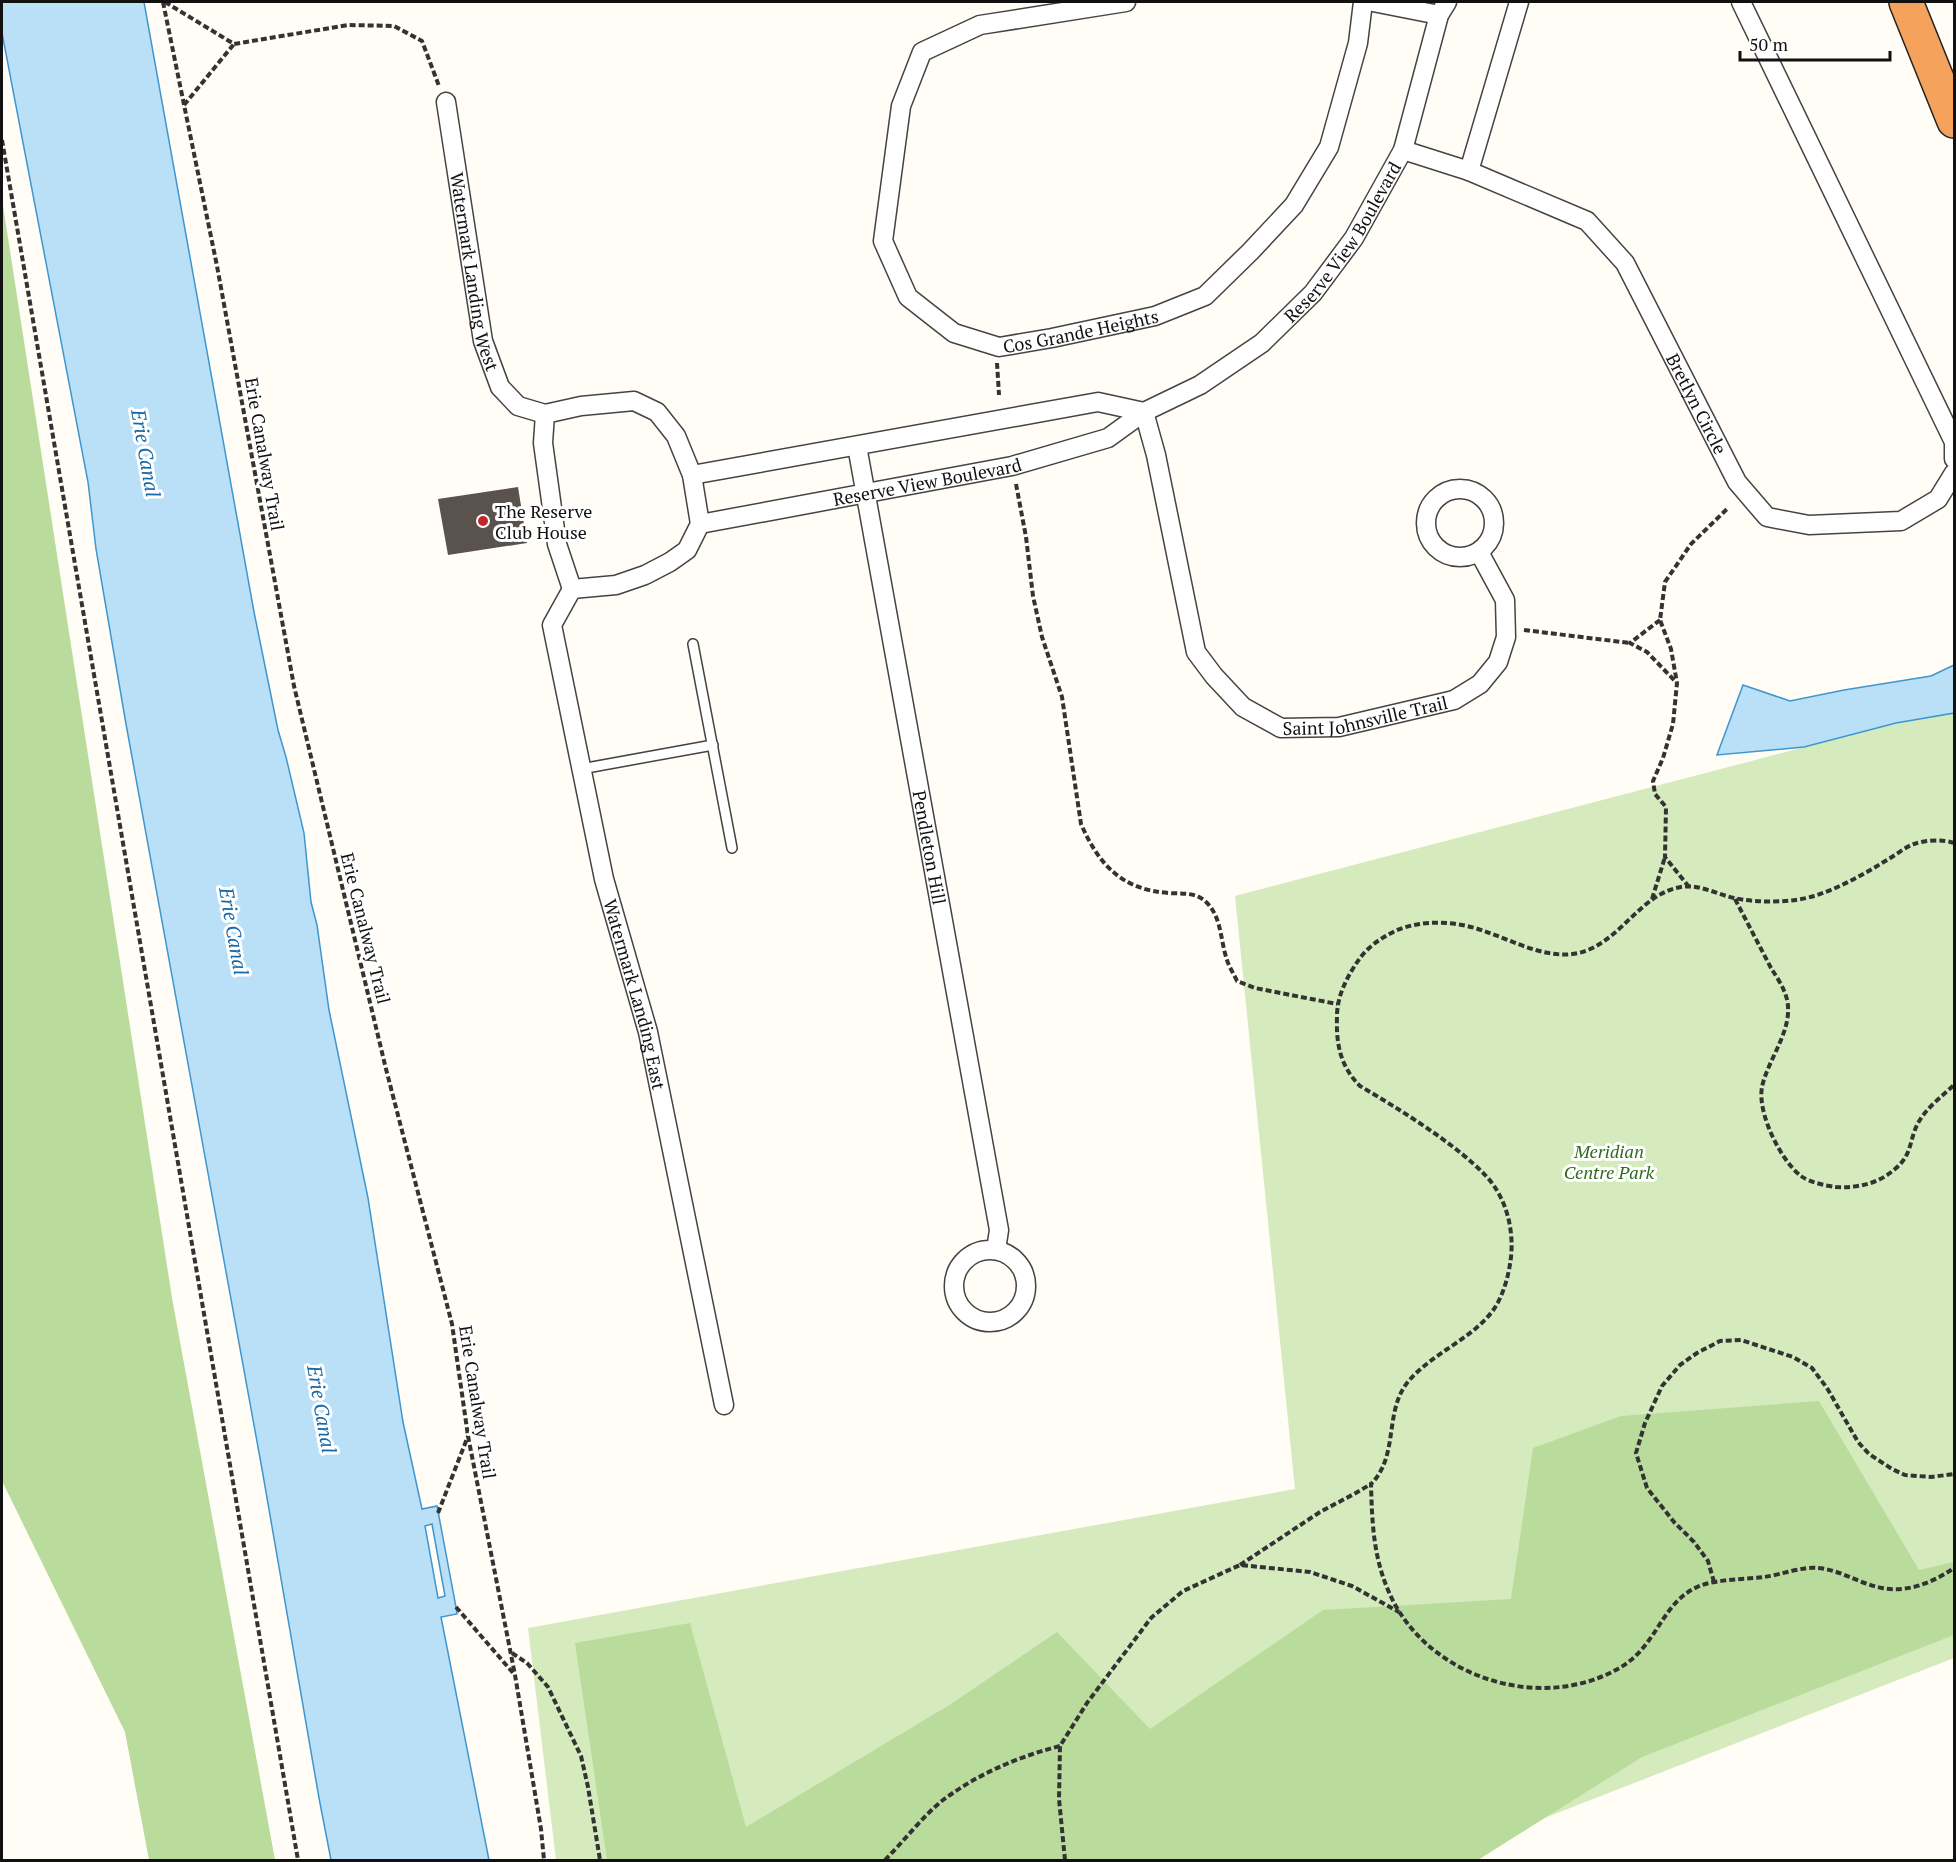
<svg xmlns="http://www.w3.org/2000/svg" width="1956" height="1862" font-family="'PT Serif',serif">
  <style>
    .green { fill: #d5ebbd }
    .forest { fill: #b9dc9c }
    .water { fill: #b9e0f7; stroke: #3f96cf; stroke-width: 1.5; fill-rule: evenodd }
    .building { fill: #5a524d }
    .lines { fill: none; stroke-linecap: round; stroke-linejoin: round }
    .lane-casing { stroke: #444; stroke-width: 12 }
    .street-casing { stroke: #444; stroke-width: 21 }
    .highway-casing { stroke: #222; stroke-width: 36 }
    .path { stroke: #333; stroke-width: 4; stroke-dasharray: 6 3; stroke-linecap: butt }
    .lane { stroke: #fff; stroke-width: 9 }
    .street { stroke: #fff; stroke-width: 18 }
    .highway { stroke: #f5a25d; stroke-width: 33 }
    .poi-dot { fill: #c4262e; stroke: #fff; stroke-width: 2 }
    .labels { text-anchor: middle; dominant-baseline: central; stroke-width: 6; stroke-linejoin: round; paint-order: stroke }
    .street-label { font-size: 18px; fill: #111; stroke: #fff }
    .poi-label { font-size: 18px; fill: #111; stroke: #fff; text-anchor: start }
    .park-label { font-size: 18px; font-style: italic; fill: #2f6b1f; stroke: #fff }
    .water-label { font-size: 20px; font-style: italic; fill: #1768a6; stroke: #fff }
  </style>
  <rect width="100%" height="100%" fill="#fffdf5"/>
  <path class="green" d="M1954,708V1658L1473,1846L1478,1860H556L528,1628L1295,1489L1235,896Z"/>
  <g class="forest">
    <path d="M2,199L172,1298L275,1860H149L125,1732L2,1481Z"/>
    <path d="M1819,1401L1919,1570L1954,1562V1635L1642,1757L1478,1860H607L575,1643L690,1623L746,1827L951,1704L1057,1632L1150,1729L1323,1610L1511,1599L1533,1448L1621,1416Z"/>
  </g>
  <g class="water">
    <path d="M2,2H144L254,612L278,730L286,757L304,833L311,902L317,925L329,1010L368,1198L403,1422L422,1509L437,1506L456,1607L457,1614L441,1617L489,1860H331L319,1798L262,1469L126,724L96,549L88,482L2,33ZM432,1524L445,1596L438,1598L425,1526Z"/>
    <path d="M1954,665V713L1896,723L1804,747L1717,755L1743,685L1790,701L1844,690L1931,676Z"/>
  </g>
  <path class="building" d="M518,487L527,543L448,555L438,499Z"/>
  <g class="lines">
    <defs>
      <g id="lane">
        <path d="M693,644L732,848"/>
        <path d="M581,769L713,745"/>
      </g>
      <g id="street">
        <path id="s1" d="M1126,2L980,25L922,52L901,106L883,241L908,297L954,333L999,347L1052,338L1155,316L1205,296L1251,251L1294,205L1329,147L1358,43L1363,2"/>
        <path d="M1373,2L1439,15"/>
        <path d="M1741,2L1954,442V459"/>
        <path id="s2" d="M446,102L483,341L500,387L518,406L545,414"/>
        <path id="s3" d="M1403,150L1469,171L1587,221L1625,263L1737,482L1767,517L1809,525L1901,521L1938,499L1954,473"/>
        <path d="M1469,171L1519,2"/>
        <path d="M634,401L657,412L676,436L692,475L700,524L687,550L670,562L645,575L616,585L572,589L557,544L543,443L545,414L581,406Z"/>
        <path id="s4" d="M1144,412L1156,455L1196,652L1214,676L1243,707L1281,728L1339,727L1454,700L1480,684L1498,662L1506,637L1505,600L1479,552"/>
        <path id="s5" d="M857,446L999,1230L996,1250"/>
        <path d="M692,475L1098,402L1144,412"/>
        <circle cx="1460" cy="523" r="34"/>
        <path id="s6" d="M700,524L1012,466L1108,438L1144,412L1200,385L1262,343L1313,293L1354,238L1403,150L1439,15L1447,2"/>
        <path id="s7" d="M572,589L552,625L604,879L648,1032L724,1405"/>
        <circle cx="990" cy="1286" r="36"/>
      </g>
      <path id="highway" d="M1906,2L1954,121"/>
    </defs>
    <use href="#lane" class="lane-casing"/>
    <use href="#street" class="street-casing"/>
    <use href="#highway" class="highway-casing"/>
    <g class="path">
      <path d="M163,2L217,266L294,686L386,1069L452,1324L468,1436L515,1675L541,1829L544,1860"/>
      <path d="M165,2L234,44L348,25L394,26L422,41L439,86"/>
      <path d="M184,105L234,44"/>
      <path d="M2,140L298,1860"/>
      <path d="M997,363L999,395"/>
      <path d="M1016,484L1026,537L1033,596L1042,637L1062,697L1081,824C1099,865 1122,890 1169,893C1182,894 1195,892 1205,901C1222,916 1220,940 1227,960C1229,967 1234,974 1237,981L1255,988L1337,1004"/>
      <path d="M1660,620L1630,643L1647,652L1675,681"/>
      <path d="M1524,630L1630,643"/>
      <path d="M1954,843C1944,839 1925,840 1914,844C1905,847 1896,855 1887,860C1864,874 1840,888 1814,896C1792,903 1757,903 1734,898C1716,894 1700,884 1681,887C1643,893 1623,936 1588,950C1553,964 1517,942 1484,931C1457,921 1422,919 1395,931C1381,938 1369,946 1360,958C1348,975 1337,995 1337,1016C1336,1044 1340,1066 1360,1086C1399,1109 1456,1144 1486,1176C1506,1197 1514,1229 1511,1257C1509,1274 1504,1294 1494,1309C1472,1340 1431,1353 1407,1383C1384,1413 1399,1456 1371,1484C1372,1520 1373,1555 1388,1590C1424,1677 1541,1715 1621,1667C1663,1642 1662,1590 1715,1582C1731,1579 1748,1579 1764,1577C1780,1575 1803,1566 1818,1568C1841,1570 1860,1584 1882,1588C1908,1593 1934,1582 1954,1568"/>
      <path d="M1689,887L1665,857L1666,807L1655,794L1653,781L1663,758L1673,724L1677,683L1671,649L1660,620L1665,582L1691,544L1728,508"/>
      <path d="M1652,899L1665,857"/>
      <path d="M1735,899C1747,922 1759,945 1771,968C1776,976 1783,986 1786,996C1796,1027 1768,1058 1762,1087C1757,1113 1781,1161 1801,1176C1809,1182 1826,1186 1836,1187C1858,1188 1878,1184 1895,1169C1912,1155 1909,1142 1917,1125C1925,1109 1941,1097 1954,1085"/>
      <path d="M438,1513L468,1436"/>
      <path d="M1240,1565L1320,1512L1354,1494L1371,1484"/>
      <path d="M1714,1582L1708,1561L1694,1542L1674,1522L1647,1488L1636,1453L1645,1423L1662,1386L1680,1365L1697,1353L1720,1341L1741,1340L1793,1357L1812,1368L1827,1388L1858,1442L1869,1454L1892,1469L1905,1475L1931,1477L1954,1474"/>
      <path d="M456,1607L514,1674"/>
      <path d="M512,1653L527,1663L548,1687L581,1756L588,1787L600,1860"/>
      <path d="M885,1860C903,1842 923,1816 943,1800C978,1774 1017,1757 1060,1746"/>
      <path d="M1065,1860L1059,1799L1060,1746L1087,1703L1151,1618L1183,1591L1240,1565L1310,1572L1352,1586L1399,1612"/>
    </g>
    <use href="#lane" class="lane"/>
    <use href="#street" class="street"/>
    <use href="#highway" class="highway"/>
  </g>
  <circle class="poi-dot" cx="483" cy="521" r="6"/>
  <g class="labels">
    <g class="street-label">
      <text stroke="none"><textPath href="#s6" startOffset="729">Reserve View Boulevard</textPath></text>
      <text stroke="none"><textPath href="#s2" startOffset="172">Watermark Landing West</textPath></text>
      <text stroke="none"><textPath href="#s1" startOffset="656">Cos Grande Heights</textPath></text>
      <text stroke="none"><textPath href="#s3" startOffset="412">Bretlyn Circle</textPath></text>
      <text transform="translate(265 454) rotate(80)">Erie Canalway Trail</text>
      <text stroke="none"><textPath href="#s6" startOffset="231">Reserve View Boulevard</textPath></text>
      <text stroke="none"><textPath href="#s4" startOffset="447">Saint Johnsville Trail</textPath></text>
      <text stroke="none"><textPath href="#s5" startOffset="408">Pendleton Hill</textPath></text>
      <text transform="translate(366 928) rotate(76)">Erie Canalway Trail</text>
      <text stroke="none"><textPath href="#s7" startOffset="420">Watermark Landing East</textPath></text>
      <text transform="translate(478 1402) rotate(81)">Erie Canalway Trail</text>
    </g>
    <g class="poi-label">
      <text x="495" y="511">The Reserve<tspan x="495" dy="21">Club House</tspan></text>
    </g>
    <g class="park-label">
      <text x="1609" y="1151">Meridian<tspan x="1609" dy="21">Centre Park</tspan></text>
    </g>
    <g class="water-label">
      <text transform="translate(146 453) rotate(80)">Erie Canal</text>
      <text transform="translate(234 931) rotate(80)">Erie Canal</text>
      <text transform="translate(322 1409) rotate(80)">Erie Canal</text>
    </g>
  </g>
  <rect width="1956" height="1862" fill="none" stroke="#111111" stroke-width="6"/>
  <path d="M1740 51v9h150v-9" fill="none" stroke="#111111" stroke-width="3"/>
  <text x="1749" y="51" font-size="18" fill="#111111" stroke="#ffffff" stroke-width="4.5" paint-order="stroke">50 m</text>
</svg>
